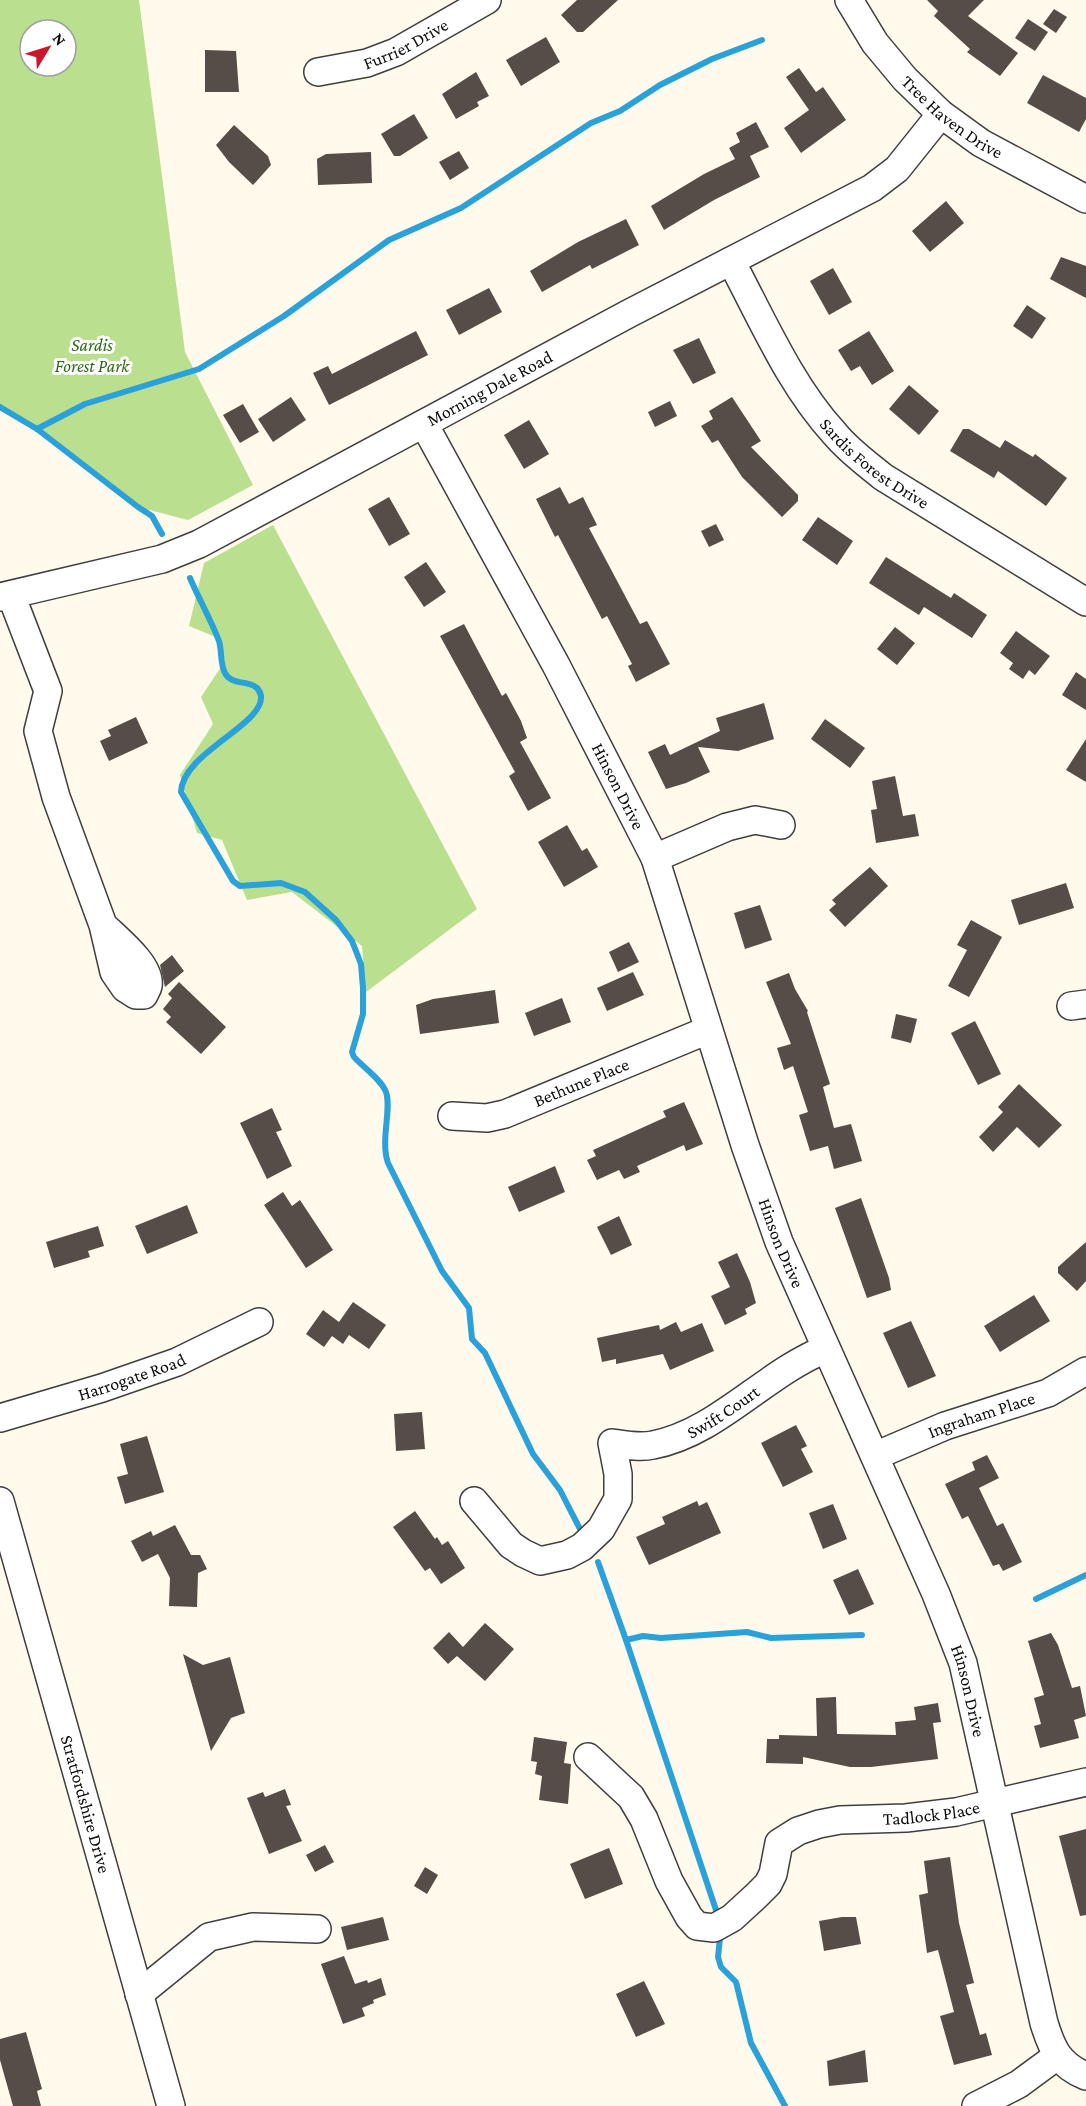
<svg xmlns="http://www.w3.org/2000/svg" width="1086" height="2106" font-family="'Crimson Pro',serif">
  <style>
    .forest { fill: #b9df8f; fill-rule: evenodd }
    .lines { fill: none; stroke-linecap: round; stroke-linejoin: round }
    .stream { stroke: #2ba1da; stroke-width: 6 }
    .building { fill: #564c48 }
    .minor-casing { stroke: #3f3f3f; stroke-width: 30 }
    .minor { stroke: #fff; stroke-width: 27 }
    .labels { text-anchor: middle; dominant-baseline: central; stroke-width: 6; stroke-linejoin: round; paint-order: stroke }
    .street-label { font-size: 18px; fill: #0c0c0c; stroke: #fff }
    .park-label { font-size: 18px; font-style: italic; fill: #2e6a17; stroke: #fff }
  </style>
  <rect width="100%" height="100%" fill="#fffaec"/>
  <g class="forest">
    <path d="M0,0H139L185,352L253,485L188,520L138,507L37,429L0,407ZM30,30H66V66H30Z"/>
    <path d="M273,525L477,909L366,992L362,946L292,892L247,900L222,840L197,833L180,775L213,724L201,697L225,661L218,638L189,626L204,563Z"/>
  </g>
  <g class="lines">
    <g class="stream">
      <path d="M0,407L37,429L138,507L152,516L162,534"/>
      <path d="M37,429L85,404L199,369L284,316L389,240L461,208L591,123L620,111L660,85L712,59L762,40"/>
      <path d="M190,578C199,599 211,620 219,641C222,651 220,664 225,673C232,688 258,677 261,696C264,725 182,753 181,792L233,881L240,886L281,883L305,892L336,920L352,941L361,964L363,988V1014L352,1052L354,1057C364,1068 381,1079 386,1092C392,1109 380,1140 388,1163L442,1271L469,1308L472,1339L485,1353L533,1454L560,1490L581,1531"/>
      <path d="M598,1562L626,1640L718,1916"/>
      <path d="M1036,1599L1086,1575"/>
      <path d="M626,1640L643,1636L661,1638L747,1632L771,1638L862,1635"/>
      <path d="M720,1938L718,1957L721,1967L736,1982L751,2043L785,2106"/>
    </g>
  </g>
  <g class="building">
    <path d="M577,0H618L583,32H577L561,15Z"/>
    <path d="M927,0H984L968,16L1018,53L1000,76L967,52L970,49L934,16L938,11Z"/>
    <path d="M1054,9L1067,17L1056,33L1043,24Z"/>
    <path d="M1028,19L1048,32L1035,51L1015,38Z"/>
    <path d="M546,37L560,62L521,86L506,60Z"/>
    <path d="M205,50L236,51L239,92H205Z"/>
    <path d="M799,68L816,92L823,87L846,120L801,153L784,128L809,110L786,77Z"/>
    <path d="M476,72L489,96L477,102L479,106L456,119L442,94Z"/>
    <path d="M1043,75L1086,98V119L1079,132L1027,103Z"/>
    <path d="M414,114L428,138L400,156H394L381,134Z"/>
    <path d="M756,122L769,147L750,156L760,177L714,200L664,230L651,206L704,174L735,159L729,148L740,142L736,133Z"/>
    <path d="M234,125L268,156L271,165L253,185L229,162L216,145Z"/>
    <path d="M459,151L469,168L450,180L439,162Z"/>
    <path d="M371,152L372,183L318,185L317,159L326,154Z"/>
    <path d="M946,201L964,223L930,252L912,231Z"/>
    <path d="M626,219L639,245L592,269L590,265L542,292L530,271L578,242Z"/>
    <path d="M1061,257L1086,266V298L1050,279Z"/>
    <path d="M833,268L852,302L829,315L810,281Z"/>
    <path d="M489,288L502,312L459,335L446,310Z"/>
    <path d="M1027,305L1046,318L1032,339L1013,326Z"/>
    <path d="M416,331L428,355L329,405L313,373L328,366L332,374Z"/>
    <path d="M869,331L894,371L872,385L860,366L851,371L838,350Z"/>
    <path d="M699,338L716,373L693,384L673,350Z"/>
    <path d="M909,385L939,411L919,435L889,409Z"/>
    <path d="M291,397L306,420L273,442L258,419Z"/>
    <path d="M732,397L761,441L751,447L798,495V501L782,517L742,477L718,440L712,443L701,426L713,419L709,411Z"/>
    <path d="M670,401L677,416L655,427L648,412Z"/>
    <path d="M243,404L259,432L240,443L223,415Z"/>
    <path d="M529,420L549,454L524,469L504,435Z"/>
    <path d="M963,429H969L1000,448L1005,440L1033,457L1035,454L1067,478L1046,506L998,471L994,478L950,451Z"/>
    <path d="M560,487L569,504L583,497L597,525L589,528L640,624L647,621L670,664L636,682L628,666L632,664L607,616L602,619L558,535L555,537L536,499Z"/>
    <path d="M389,497L410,534L389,546L368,509Z"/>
    <path d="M818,517L853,541L837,565L802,540Z"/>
    <path d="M716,524L724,540L709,547L701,531Z"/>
    <path d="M886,557L951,598L954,593L987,615L972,638L924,607L919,615L869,583Z"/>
    <path d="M426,562L446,592L424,607L404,577Z"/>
    <path d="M464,624L502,696L506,693L521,721L527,738L520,742L551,798L528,811L509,776L515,772L440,636Z"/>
    <path d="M895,627L915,643L897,665L877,649Z"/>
    <path d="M1016,631L1050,656L1035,675L1029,670L1023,679L1009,669L1013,663L1000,653Z"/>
    <path d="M1076,672L1086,679V710L1062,695Z"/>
    <path d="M764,703L774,739L738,751L698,747L710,772L686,783L666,789L648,752L665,744L670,755L720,731L716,718Z"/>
    <path d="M136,717L148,743L109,761L100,741L111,736L108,730Z"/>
    <path d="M825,719L865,748L850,768L811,739Z"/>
    <path d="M1086,739V782L1066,770Z"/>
    <path d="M895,776L903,816L915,814L919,836L876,843L871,810L877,809L872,781Z"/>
    <path d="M567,825L582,851L587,848L598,867L564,887L538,842Z"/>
    <path d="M870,867L888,886L845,927L829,910L836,904L832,900Z"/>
    <path d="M1066,883L1074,908L1019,925L1011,900Z"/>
    <path d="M760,905L772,940L745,949L734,913Z"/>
    <path d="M971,920L1002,937L969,997L948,986L967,950L957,945Z"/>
    <path d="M629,942L639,962L618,972L609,952Z"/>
    <path d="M172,955L184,971L165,987L160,965Z"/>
    <path d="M633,972L644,995L607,1011L597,988Z"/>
    <path d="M789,973L795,989L808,1011L807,1012L830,1084L823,1087L834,1128L851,1124L862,1161L834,1169L828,1146L810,1151L799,1115L808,1112L793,1066L784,1070L777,1048L791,1044L766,982Z"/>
    <path d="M179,982L226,1027L201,1054L166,1022L171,1017L163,1009L172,998L168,994Z"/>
    <path d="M495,990L499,1023L420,1034L416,1005L433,999Z"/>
    <path d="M562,998L571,1022L534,1036L525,1013Z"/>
    <path d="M896,1014L917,1019L911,1043L891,1038Z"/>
    <path d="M975,1021L1001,1074L978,1085L951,1033Z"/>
    <path d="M1019,1084L1062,1125L1039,1148L1017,1127L993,1152L979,1137L1003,1112L998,1107Z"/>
    <path d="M684,1102L703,1144L686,1151L684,1145L637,1166L640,1172L624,1179L619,1170L597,1180L587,1160L596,1156L593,1150L666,1117L663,1111Z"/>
    <path d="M272,1108L282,1130L276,1132L292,1166L267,1179L240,1123Z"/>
    <path d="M555,1166L565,1192L519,1212L508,1187Z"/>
    <path d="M283,1192L292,1206L300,1200L333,1250L306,1268L264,1205Z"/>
    <path d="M861,1198L889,1278L891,1290L867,1298L835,1208Z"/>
    <path d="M187,1205L198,1233L147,1254L135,1226Z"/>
    <path d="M619,1216L632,1245L611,1255L597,1227Z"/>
    <path d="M98,1226L104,1246L88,1251L90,1257L54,1268L46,1242Z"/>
    <path d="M1086,1242V1281L1077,1291L1058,1273V1267Z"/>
    <path d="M737,1253L750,1282L756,1303L745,1309L747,1314L725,1325L711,1296L730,1287L718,1262Z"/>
    <path d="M1034,1295L1050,1321L1000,1352L984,1326Z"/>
    <path d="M353,1302L386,1325L369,1349L349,1335L343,1344L332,1336L324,1347L306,1334L323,1310L339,1322Z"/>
    <path d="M911,1321L936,1376L908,1388L883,1333Z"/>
    <path d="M676,1322L681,1332L702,1323L714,1351L670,1370L663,1354L616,1364V1359L602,1362L597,1338L659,1325L660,1330Z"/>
    <path d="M422,1412L425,1449L396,1451L394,1414Z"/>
    <path d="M796,1425L807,1446L801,1449L813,1472L783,1487L761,1443Z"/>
    <path d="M147,1436L164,1492L125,1504L117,1477L128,1474L120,1444Z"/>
    <path d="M987,1455L999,1478L979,1488L997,1526L1003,1523L1022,1562L1003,1571L999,1564L993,1566L968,1516L962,1519L945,1484L975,1470L972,1462Z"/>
    <path d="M697,1501L699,1506L707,1502L721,1533L649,1565L636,1537L665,1524L662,1517Z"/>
    <path d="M833,1504L847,1539L823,1549L809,1513Z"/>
    <path d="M415,1511L435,1539L437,1537L442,1545L448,1541L465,1568L441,1584L430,1568L425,1571L393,1527Z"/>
    <path d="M175,1525L191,1555H200L207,1569L198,1573L197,1607L169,1606L170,1578L158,1554L142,1562L131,1541L151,1531L153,1536Z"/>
    <path d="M858,1569L874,1604L849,1615L833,1580Z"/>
    <path d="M485,1623L514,1649L485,1681L457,1656L448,1664L433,1648L449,1632L463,1647Z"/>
    <path d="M1051,1633L1058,1645L1072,1688L1080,1686L1086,1716L1074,1720L1079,1738L1040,1748L1034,1726L1041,1724L1034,1698L1044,1695L1028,1641Z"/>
    <path d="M183,1654L203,1665L230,1657L245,1713L231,1718L211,1751Z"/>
    <path d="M836,1697L837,1734L896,1735L895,1722L916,1720L914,1707L938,1703L941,1722L933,1723L938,1759L871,1767H850L803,1757V1764L766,1763L767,1739H779V1735L817,1736L816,1698Z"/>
    <path d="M534,1737L567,1742L564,1763L571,1764L568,1804L539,1800L542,1776L535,1774L537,1762L531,1761Z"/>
    <path d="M285,1789L291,1805L286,1806L302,1841L269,1854L247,1798L263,1792L265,1797Z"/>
    <path d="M1086,1829V1915L1080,1916L1059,1836Z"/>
    <path d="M325,1845L334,1862L315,1872L306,1855Z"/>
    <path d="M609,1848L623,1884L585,1899L570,1864Z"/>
    <path d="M950,1857L959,1923L974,1983L966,1985L980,2035L986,2033L992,2055L954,2065L940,2016L954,2012L938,1950L927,1953L919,1895L928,1893L924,1861Z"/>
    <path d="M425,1867L438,1875L427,1894L414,1886Z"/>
    <path d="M383,1917L389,1940L347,1950L341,1927Z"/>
    <path d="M842,1917H856L861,1944L824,1951L819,1921Z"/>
    <path d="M344,1956L355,1984L367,1980L368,1983L381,1978L386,1995L373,2000L374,2003L362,2008L365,2016L343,2024L321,1964Z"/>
    <path d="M644,1981L665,2024L636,2037L616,1994Z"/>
    <path d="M26,2032L42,2089L37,2091L41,2106H13L0,2060V2039Z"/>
    <path d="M865,2050L868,2082L829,2086L827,2061Z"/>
  </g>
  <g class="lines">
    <defs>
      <g id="minor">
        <path id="s1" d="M849,0L875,43L905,79L941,114L981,143L1086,199"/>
        <path id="s2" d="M318,72L367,63L396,52L487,0"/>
        <path id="s3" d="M731,261C762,319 790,385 835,434C849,451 866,463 883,477L1086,602"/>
        <path id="s4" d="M424,424L556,665L655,858L745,1145L779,1242L936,1594L963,1663L1044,2023C1052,2049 1059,2065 1086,2076"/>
        <path d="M11,595L48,691L38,731L56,797L103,925L114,972L125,988L136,995H144C145,992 147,990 148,986C152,966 116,938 103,925"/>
        <path id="s5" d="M0,597L162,559L199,544L630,313L872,188L897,169L941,114"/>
        <path d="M655,858L727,827L755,820L781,825"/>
        <path d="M1071,1006L1086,1004"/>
        <path id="s6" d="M452,1116L487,1118L505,1114L708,1030"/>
        <path id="s7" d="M0,1418L102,1388L177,1362L259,1322"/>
        <path id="s8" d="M875,1456L945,1426L1048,1393L1086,1371"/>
        <path id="s9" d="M0,1501L171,2106"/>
        <path id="s10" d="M474,1501L511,1545L523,1553L540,1561L567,1555L582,1547L601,1529L618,1499V1474L612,1443C625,1445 640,1448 653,1445C717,1433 765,1373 826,1349"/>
        <path id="s11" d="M588,1757L631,1797L644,1819L669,1881L689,1917L697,1926L714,1928L732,1918L756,1896L768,1884L773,1874L779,1843L798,1831L819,1824L840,1820L906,1818L956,1812L1086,1782"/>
        <path d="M139,1994L209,1937L253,1927L317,1929"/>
        <path d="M976,2106L1019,2084L1057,2056"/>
      </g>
    </defs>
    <use href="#minor" class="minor-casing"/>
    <use href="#minor" class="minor"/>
  </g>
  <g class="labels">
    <g class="street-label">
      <text stroke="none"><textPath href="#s2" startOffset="93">Furrier Drive</textPath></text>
      <text stroke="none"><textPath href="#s1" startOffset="158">Tree Haven Drive</textPath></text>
      <text stroke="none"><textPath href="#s5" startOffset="536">Morning Dale Road</textPath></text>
      <text stroke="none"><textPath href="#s3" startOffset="252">Sardis Forest Drive</textPath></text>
      <text stroke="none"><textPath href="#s4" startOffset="411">Hinson Drive</textPath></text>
      <text stroke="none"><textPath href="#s6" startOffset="136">Bethune Place</textPath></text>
      <text stroke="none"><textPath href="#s4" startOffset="897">Hinson Drive</textPath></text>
      <text stroke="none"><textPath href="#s7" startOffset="138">Harrogate Road</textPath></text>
      <text stroke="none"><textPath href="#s10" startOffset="372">Swift Court</textPath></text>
      <text stroke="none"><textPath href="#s8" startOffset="114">Ingraham Place</textPath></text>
      <text stroke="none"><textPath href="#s4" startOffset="1383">Hinson Drive</textPath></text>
      <text stroke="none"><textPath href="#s9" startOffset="315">Stratfordshire Drive</textPath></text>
      <text stroke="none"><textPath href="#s11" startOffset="492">Tadlock Place</textPath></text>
    </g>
    <g class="park-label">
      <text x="92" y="345">Sardis<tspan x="92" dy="21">Forest Park</tspan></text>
    </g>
  </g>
  <g transform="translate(48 48) rotate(52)"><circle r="28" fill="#ffffff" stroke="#9e9e9e" stroke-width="1.5"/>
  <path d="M0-4.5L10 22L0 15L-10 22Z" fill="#c9172d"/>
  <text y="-9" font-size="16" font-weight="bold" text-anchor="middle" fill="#0c0c0c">N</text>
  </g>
</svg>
